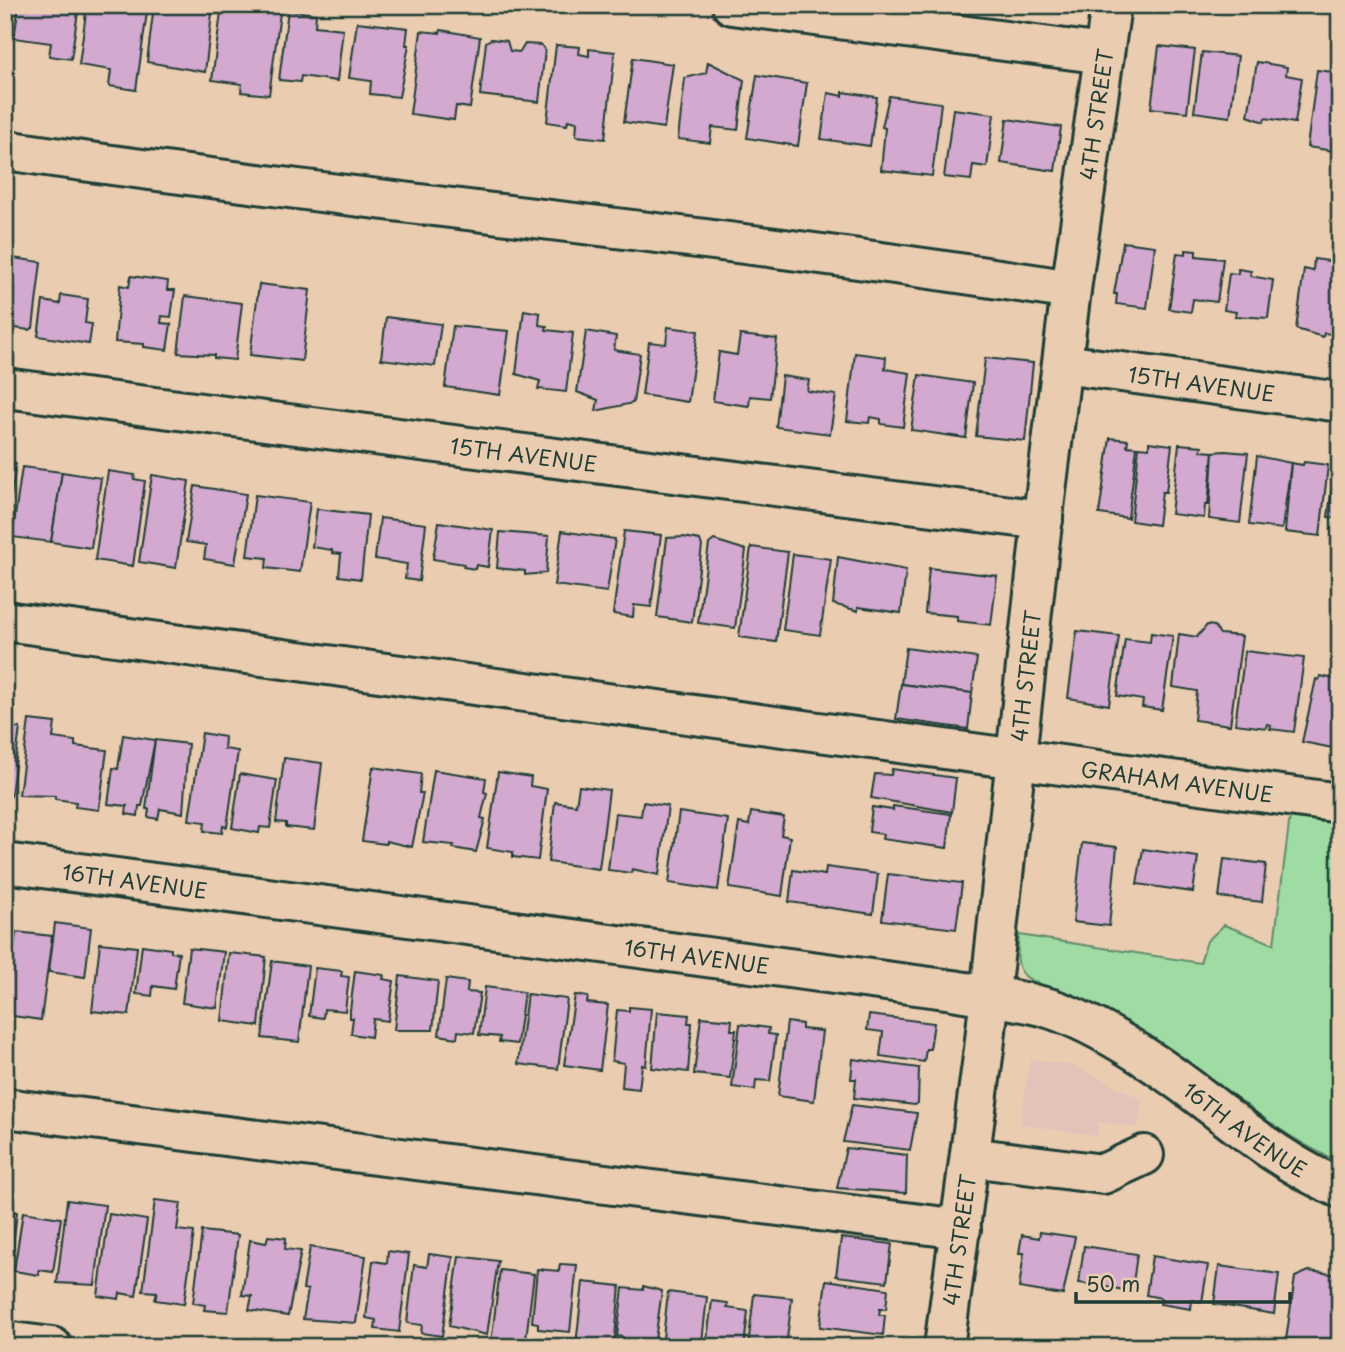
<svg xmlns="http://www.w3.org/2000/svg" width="1345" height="1352" font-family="'Playpen Sans',sans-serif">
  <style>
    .built { fill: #e3c2ba }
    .green { fill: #9fdca3; stroke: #5f8c6c; stroke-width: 2 }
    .building { fill: #d3a9cf; stroke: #1f3d34; stroke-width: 2 }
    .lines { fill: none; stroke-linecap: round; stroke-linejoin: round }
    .minor-casing { stroke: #1f3d34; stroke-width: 44 }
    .minor { stroke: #eacdb1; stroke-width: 38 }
    .labels { text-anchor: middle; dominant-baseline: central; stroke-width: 6; stroke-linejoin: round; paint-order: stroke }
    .street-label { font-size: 21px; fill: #1f3d34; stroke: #eacdb1 }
  </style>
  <rect width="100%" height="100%" fill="#eacdb1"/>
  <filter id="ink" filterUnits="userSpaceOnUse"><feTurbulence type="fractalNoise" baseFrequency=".0143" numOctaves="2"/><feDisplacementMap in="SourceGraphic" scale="14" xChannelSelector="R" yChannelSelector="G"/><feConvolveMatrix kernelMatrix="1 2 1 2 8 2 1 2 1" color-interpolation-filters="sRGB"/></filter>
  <g filter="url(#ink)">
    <path class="built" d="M1030,1059L1075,1066L1142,1100L1138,1128L1099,1122L1097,1136L1020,1124Z"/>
    <path class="green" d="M1290,816L1340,823V1162C1287,1140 1244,1103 1198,1069C1164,1045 1130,1024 1093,1005C1078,998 1035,985 1025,976C1014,965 1018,949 1019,935L1200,963L1207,941L1224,925L1274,944Z"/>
    <g class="building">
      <path d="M19,5H79L71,59L49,56L51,43L14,38Z"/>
      <path d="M87,5H148L136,90L109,86L111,70L79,65Z"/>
      <path d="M154,5H213L205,72L147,62Z"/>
      <path d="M222,5L263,8L280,13L269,95L241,92L242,84L212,80Z"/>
      <path d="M288,10L316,14L315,26L343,29L337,81L301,76L300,82L279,80Z"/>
      <path d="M357,22L408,28L406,45H409L399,97L370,94L371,81L349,78Z"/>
      <path d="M441,30L480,37L470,108L456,106L454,120L410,114L421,31L440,33Z"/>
      <path d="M491,39L507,41L510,51L520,52L525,44L541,45L545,50L539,102L480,95L486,42Z"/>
      <path d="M556,45L580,47L579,54L589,56V49L615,52L605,139L576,136L577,122L568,120L567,125L547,122Z"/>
      <path d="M1159,46L1195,50L1187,112L1151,108Z"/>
      <path d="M1202,52L1238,56L1230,117L1194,112Z"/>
      <path d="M633,58L673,64L664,128L624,122Z"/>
      <path d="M708,62L744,80L738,130L712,127L710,143L678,139L685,78L706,73Z"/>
      <path d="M1257,62L1287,67L1286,75L1302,78L1295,123L1265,118L1264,122L1248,116Z"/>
      <path d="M1317,70L1340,73V152L1307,147Z"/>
      <path d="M757,75L807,83L798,146L747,138Z"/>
      <path d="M843,92L877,97L870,146L821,139L828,93L843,96Z"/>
      <path d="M889,96L941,103L932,176L881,170L885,128L882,127Z"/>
      <path d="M953,109L994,114L987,167L973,165L971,180L944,177Z"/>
      <path d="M1007,119L1061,127L1055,171L1001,163Z"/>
      <path d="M1123,242L1155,246L1147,308L1116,304L1117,294H1114Z"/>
      <path d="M1186,250L1196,251V256L1223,259L1217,302L1193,299L1191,312L1169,309L1177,253L1186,254Z"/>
      <path d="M13,258L41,262L33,328L29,330L15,328L11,322L5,321V267L12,268Z"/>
      <path d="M1314,259L1336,262L1334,274H1340V335L1324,333L1323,337L1296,329L1304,269L1313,271Z"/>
      <path d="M1238,269L1251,271L1250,276L1273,280L1268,318L1235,316L1236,312L1224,310L1229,273L1238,274Z"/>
      <path d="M131,276L168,281L167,290H175L171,317L162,316L161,323L171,324L167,350L144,347V344L115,342L120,285L129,287Z"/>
      <path d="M259,284L310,290L302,361L250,355Z"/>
      <path d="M61,295L88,299L85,323L92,324L89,344L38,336L43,301L60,304Z"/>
      <path d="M185,296L242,303L235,360L214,358V355L178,353Z"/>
      <path d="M524,310L540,313L539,325L547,326L546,330L573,333L566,392L538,389L540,381L516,374Z"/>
      <path d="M386,317L441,324L435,366L381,359Z"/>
      <path d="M453,326L509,331L500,395L445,387Z"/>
      <path d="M668,327L698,331L688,402L642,395L649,342L666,344Z"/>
      <path d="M586,331L616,336L614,350L640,354L633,403L596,411L598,400L577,392Z"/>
      <path d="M740,335L777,339L770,398L750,396L749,406L713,401L719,352L737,355Z"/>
      <path d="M855,353L886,357L885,369L910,373L903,427L881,424V419L870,417L869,423L847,421Z"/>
      <path d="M985,358L1033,363L1025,441L976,436Z"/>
      <path d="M919,375L973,383L966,438L911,430Z"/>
      <path d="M782,376L809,380L807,391L836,395L830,434L776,427Z"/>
      <path d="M1110,438L1128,440L1127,446L1137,447L1128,518L1099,514Z"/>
      <path d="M1149,442L1172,445L1166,492H1162L1158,525L1131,521L1139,447L1149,448Z"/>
      <path d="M1179,444L1202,446L1201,451L1213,452L1208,505H1205L1204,518L1171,514Z"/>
      <path d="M1225,451L1248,453L1240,523L1209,519L1213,452Z"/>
      <path d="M1257,456L1291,463L1282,529L1249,525Z"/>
      <path d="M5,462L16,463L6,530H5Z"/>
      <path d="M1304,462L1328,465L1320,536L1285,532L1291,463L1303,465Z"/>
      <path d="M22,467L62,472L51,542L12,537Z"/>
      <path d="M108,471L135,475L134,479L145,481L133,566L95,560Z"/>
      <path d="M62,472L101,478L91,548L51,542Z"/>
      <path d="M152,475L189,481L176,568L139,562Z"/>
      <path d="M1333,479L1340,480V518L1328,517Z"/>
      <path d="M195,486L246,494L235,564L204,559L206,545L186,542Z"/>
      <path d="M255,495L310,502L300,572L266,568L267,558L247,556Z"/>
      <path d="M317,509L368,515L361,579L339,576L341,554L332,553V550L312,547Z"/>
      <path d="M380,518L426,524L419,581L405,579L407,564L375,559Z"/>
      <path d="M439,522L493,530L488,567L476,565L475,569L463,567L464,564L433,559Z"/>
      <path d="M562,531L615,539L607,592L554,585Z"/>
      <path d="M624,531L661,535L651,607L634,605L633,617L613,614Z"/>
      <path d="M500,532L549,536L546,573L525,575V571L497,568Z"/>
      <path d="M683,537L700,540L702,546L692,622L657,617L667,538Z"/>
      <path d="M714,540L746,550L735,628L698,623L709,544Z"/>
      <path d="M751,547L788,552L776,642L739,637Z"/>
      <path d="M793,554L831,559L820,635L783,630Z"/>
      <path d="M838,557L906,570L901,613L858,607V611L833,604Z"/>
      <path d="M929,568L997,576L991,625L957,621V616L925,613Z"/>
      <path d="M1207,625L1214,626L1220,634L1242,636L1230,725L1194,720L1197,691L1173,687L1179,634L1197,637Z"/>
      <path d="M1077,631L1119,636L1109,705L1068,698Z"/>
      <path d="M1151,633L1173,636L1162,710L1142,707L1143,700L1117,696L1125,639L1150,642Z"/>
      <path d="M906,648L977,658L972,693L901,684Z"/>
      <path d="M1245,651L1304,658L1294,732L1270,729L1271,725L1267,724L1266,728L1235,724Z"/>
      <path d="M1320,676L1340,680L1338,749L1302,742L1316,679L1319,680Z"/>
      <path d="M901,684L972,693L968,729L896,719Z"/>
      <path d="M29,720L55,723L53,738L75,741V746L107,750L99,810L75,807L76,802L55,799V796L19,795Z"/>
      <path d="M5,726L20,728L11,796L5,795Z"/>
      <path d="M202,733L225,737L224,749L238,751L227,827L223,826L222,833L204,831L205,822L189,820Z"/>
      <path d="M123,735L155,740L142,806H139L138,816L126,814L127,806L108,804L113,768L118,769Z"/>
      <path d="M155,740L188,744L183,813L160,809L158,819L148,817L149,809H146Z"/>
      <path d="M284,758L322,763L314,830L286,827V823L276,822Z"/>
      <path d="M373,767L421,774L419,793H423L412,847L386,841V844L362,841Z"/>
      <path d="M892,769L956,778L952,812L871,798L875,774L891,775Z"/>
      <path d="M434,770L486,778L484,792L487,793L481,818L485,819L476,852L453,848L454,845L423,842Z"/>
      <path d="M498,772L531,777L530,786L547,789L538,860L513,857V852L487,848Z"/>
      <path d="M240,774L277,780L270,828L260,827L259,833L232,828Z"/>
      <path d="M579,786L609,790L599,869L548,862L555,802L576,805Z"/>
      <path d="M643,802L668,806L659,875L632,869L631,873L608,870L615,813L641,816Z"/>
      <path d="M893,806L951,814L947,848L882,839L883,834L869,832L872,807L893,810Z"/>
      <path d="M679,812L728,819L718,890L669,883Z"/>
      <path d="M751,812L784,817L781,835L790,837L782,896L729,888L739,823L749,825Z"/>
      <path d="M1082,843L1117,847L1109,926L1073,922Z"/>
      <path d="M1143,849L1198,857L1193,892L1137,884Z"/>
      <path d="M1224,859L1266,864L1262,902L1219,897Z"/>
      <path d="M826,867L878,874L873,914L789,902L793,870L825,875Z"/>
      <path d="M888,874L962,883L956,929L882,920Z"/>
      <path d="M55,923L91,928L85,977L49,972Z"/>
      <path d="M16,932L52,936L41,1020L6,1015Z"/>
      <path d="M100,943L137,947L129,1015L92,1011Z"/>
      <path d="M142,945L171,949V952L179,953L174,989L153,986L152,996L136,994Z"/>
      <path d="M189,948L224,952L217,1008L182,1003Z"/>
      <path d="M229,953L266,957L259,1026L222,1021Z"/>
      <path d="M272,961L308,966L299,1042L262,1038Z"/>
      <path d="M315,968L342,971L341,976L349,977L345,1011L324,1009L323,1018L309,1016Z"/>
      <path d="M355,971L384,975L383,979L394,981L388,1021L373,1019L371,1037L351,1034L353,1018H349Z"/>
      <path d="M400,976L438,981L433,1030H394Z"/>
      <path d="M446,979L468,982L467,992L480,993L474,1033L458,1031L457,1038L439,1035Z"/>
      <path d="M485,987L524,992L517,1044L499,1042L500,1037L479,1035Z"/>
      <path d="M527,994L567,999L558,1069L518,1064Z"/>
      <path d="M575,995L588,997L587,1003L608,1005L600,1070L564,1065Z"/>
      <path d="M629,1007L651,1009L646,1066L642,1065L639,1089L622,1087L624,1063L612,1061L617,1010L629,1011Z"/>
      <path d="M657,1012L689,1015L688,1023H692L688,1072L652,1068Z"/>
      <path d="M869,1015L934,1023L930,1049H926L924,1062L880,1056L883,1032L867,1030Z"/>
      <path d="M701,1017L732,1020L731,1030H736L730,1078L694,1074Z"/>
      <path d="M787,1022L802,1024V1029L822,1031L814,1101L778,1096Z"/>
      <path d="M740,1024L769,1028L768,1034L776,1035L770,1081L756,1080L755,1090L732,1087Z"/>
      <path d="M853,1059L919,1068L918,1103L915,1105L854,1098L856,1079H851Z"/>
      <path d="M852,1105L917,1113L910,1150L843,1142Z"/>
      <path d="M846,1148L907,1155L906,1193L837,1188Z"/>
      <path d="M67,1200L105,1205L95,1285L57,1283Z"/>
      <path d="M155,1200L181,1203L177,1230L194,1232L184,1304L155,1300L157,1292L143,1291Z"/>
      <path d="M5,1210L17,1212L10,1270L5,1269Z"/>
      <path d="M23,1212L61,1218L53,1272L39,1270V1275L14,1271Z"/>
      <path d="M109,1214L147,1220L136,1296L120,1293L119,1299L98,1296Z"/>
      <path d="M202,1231L238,1235L228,1312L204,1310L205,1305L193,1303Z"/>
      <path d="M1040,1232L1075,1237L1063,1295L1019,1288L1024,1253H1019L1022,1235L1039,1238Z"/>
      <path d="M268,1236L286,1238L285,1249L301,1251L288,1316L249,1310L252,1296L242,1295L250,1240L266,1243Z"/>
      <path d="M841,1238L892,1244L887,1282L836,1276Z"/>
      <path d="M1084,1246L1137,1254L1132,1291L1079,1283Z"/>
      <path d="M310,1247L366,1256L356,1323L303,1319L308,1290L303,1289Z"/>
      <path d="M388,1251L409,1254L399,1332L375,1329L376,1320L366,1318L373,1261L387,1263Z"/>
      <path d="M429,1254L453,1257L442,1336L421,1333L422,1325L407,1323L414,1265L427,1267Z"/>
      <path d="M459,1256L498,1261L487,1335L449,1326Z"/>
      <path d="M1152,1256L1208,1265L1202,1302L1192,1300L1191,1309L1160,1304L1161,1298L1146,1295Z"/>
      <path d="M560,1264L577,1265L570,1332L538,1329V1323L532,1322L537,1269L559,1271Z"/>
      <path d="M1219,1266L1279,1274L1274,1314L1214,1304Z"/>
      <path d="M500,1270L534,1274L525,1347L491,1344Z"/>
      <path d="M1309,1271L1340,1275V1327L1335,1347L1286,1340L1295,1277Z"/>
      <path d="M826,1280L888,1289L886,1309H880L879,1315H885L883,1335L820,1327Z"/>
      <path d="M583,1282L620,1286L614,1347L576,1345Z"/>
      <path d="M643,1286L662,1291L654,1347L623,1342V1337L617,1336L623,1288L643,1290Z"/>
      <path d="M668,1292L707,1297L702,1342L686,1340V1347H662Z"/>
      <path d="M754,1294L792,1298L786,1347H748Z"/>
      <path d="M712,1301L728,1303L727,1308L748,1311L744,1347H706Z"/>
      <path d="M819,1339L881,1346V1347H818Z"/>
    </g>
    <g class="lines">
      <defs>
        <g id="minor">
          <path d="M732,5L1104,54"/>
          <path d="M5,150C360,202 717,234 1071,290"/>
          <path id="s1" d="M1063,364L1340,402"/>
          <path id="s2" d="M5,388L1043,520"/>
          <path id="s3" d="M5,621L1340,803"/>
          <path id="s4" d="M5,863L953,990C986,996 1020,999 1052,1009C1087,1021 1124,1043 1155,1064C1218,1106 1269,1158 1340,1188"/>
          <path d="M5,1108L961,1229"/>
          <path d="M970,1157L1103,1174L1144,1155"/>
          <path d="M5,1341L52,1347"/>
          <path id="s5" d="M944,1347L984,1049L1039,548L1071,290L1111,5"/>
        </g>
      </defs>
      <use href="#minor" class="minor-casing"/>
      <use href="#minor" class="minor"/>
    </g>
  </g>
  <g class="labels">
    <g class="street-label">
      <text stroke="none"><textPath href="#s5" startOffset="1242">4TH STREET</textPath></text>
      <text stroke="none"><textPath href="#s1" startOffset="140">15TH AVENUE</textPath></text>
      <text stroke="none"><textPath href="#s2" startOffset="523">15TH AVENUE</textPath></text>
      <text stroke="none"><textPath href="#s5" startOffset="676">4TH STREET</textPath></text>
      <text stroke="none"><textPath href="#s3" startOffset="1183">GRAHAM AVENUE</textPath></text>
      <text stroke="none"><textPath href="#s4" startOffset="131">16TH AVENUE</textPath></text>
      <text stroke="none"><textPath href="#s4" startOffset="698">16TH AVENUE</textPath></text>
      <text stroke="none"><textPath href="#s4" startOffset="1286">16TH AVENUE</textPath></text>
      <text stroke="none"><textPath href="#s5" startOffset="108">4TH STREET</textPath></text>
    </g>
  </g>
  <rect width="1345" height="1352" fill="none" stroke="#eacdb1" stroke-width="28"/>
  <rect x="14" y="14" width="1317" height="1324" fill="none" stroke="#1f3d34" stroke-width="2.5" filter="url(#ink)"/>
  <path d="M1076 1292v10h214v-10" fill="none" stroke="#1f3d34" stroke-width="3.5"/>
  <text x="1086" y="1292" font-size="21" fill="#1f3d34" stroke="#eacdb1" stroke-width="5" paint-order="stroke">50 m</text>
</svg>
